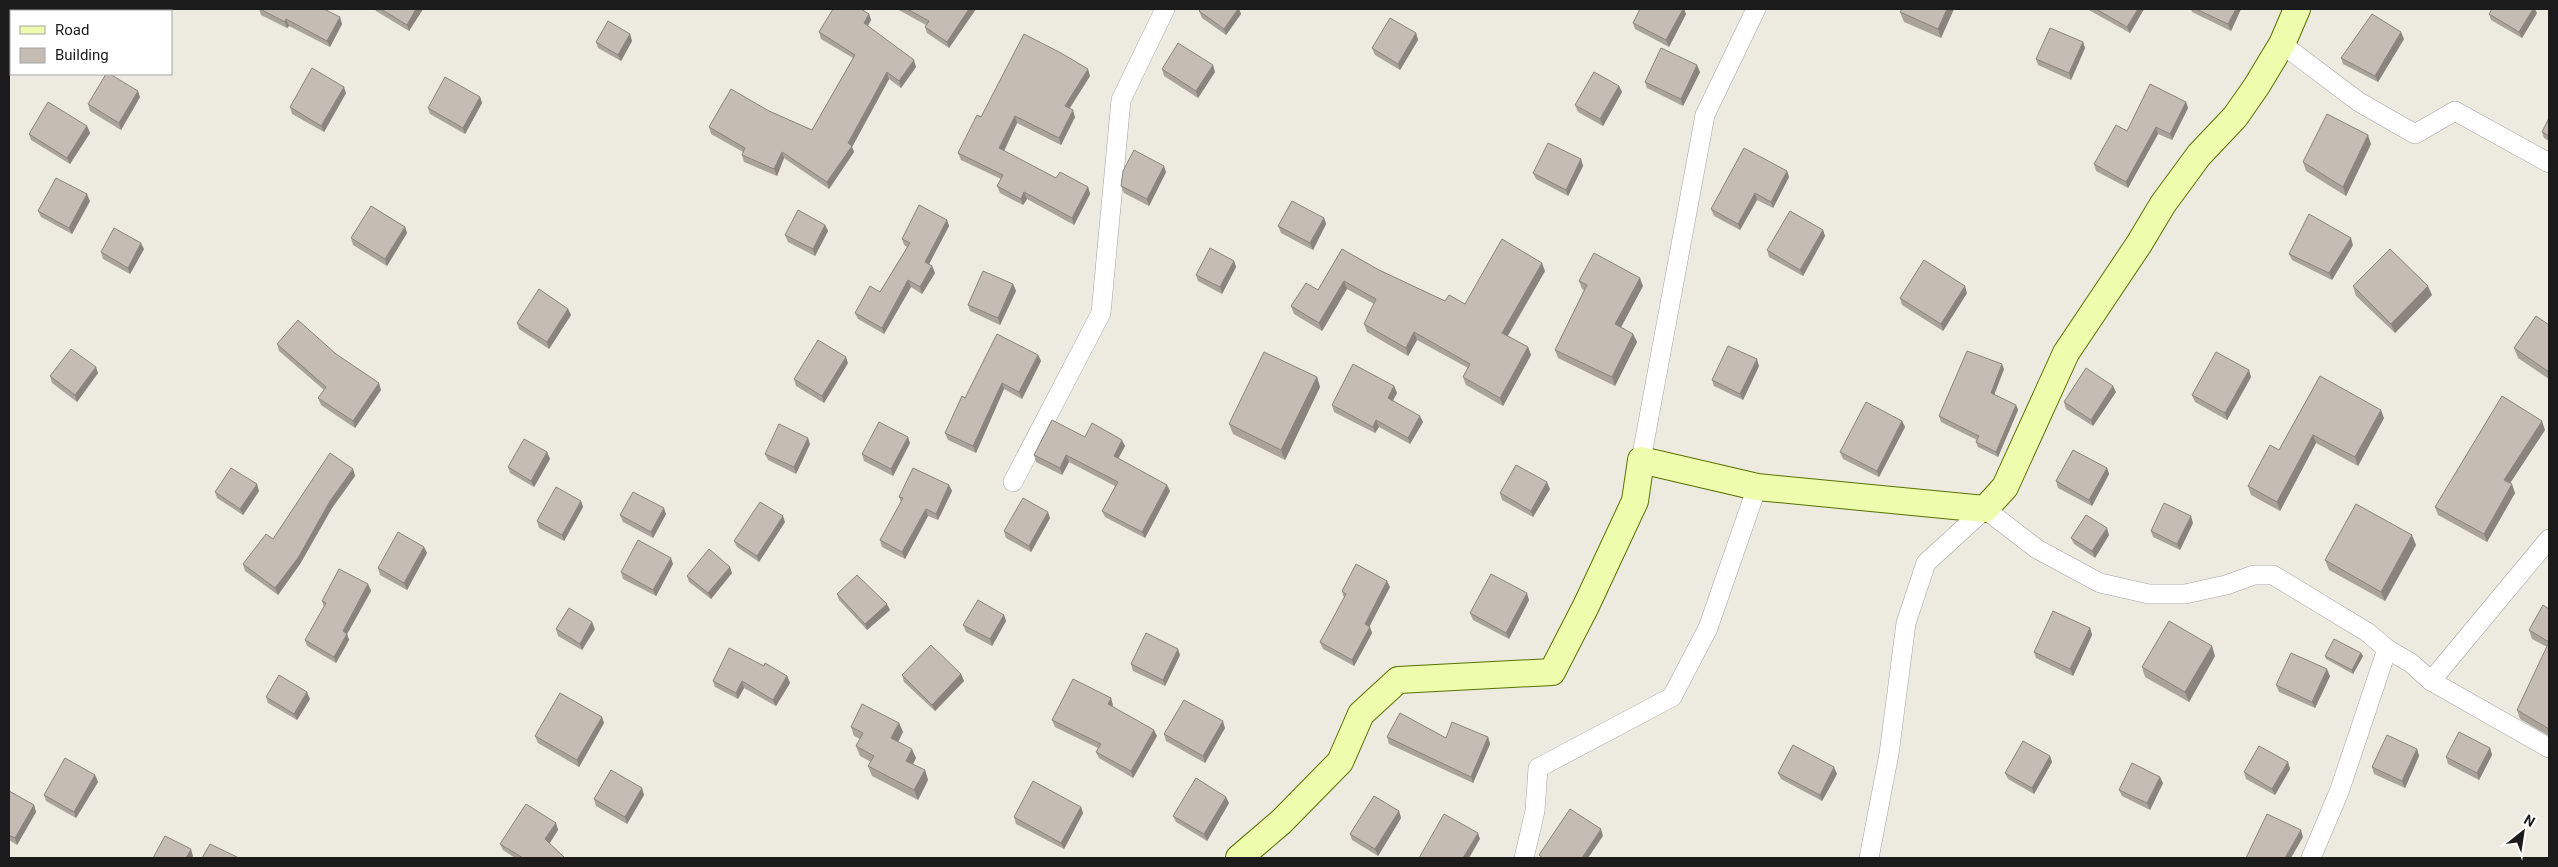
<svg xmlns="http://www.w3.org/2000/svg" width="2558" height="867" font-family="Roboto,sans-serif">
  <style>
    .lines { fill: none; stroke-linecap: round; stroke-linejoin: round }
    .street-casing { stroke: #a2a2a2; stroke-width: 20 }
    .secondary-casing { stroke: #587300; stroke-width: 28 }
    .street { stroke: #fff; stroke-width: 19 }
    .secondary { stroke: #eefcae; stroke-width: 26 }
    .wall { fill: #a9a39a }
    .shaded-wall { fill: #8a847d }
    .building { fill: #c5bdb3; stroke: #8a847d }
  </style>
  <rect width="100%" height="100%" fill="#edeadf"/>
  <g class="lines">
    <defs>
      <g id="street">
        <path d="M2282,44L2359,102L2415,134L2455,111L2549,163"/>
        <path d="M1641,460L1705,115L1756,9"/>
        <path d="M1013,482L1101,313L1121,100L1165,9"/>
        <path d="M2387,649L2411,663L2431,681L2549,748"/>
        <path d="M2431,681L2549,539"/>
        <path d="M1524,858L1535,811L1538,768L1672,697L1708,628L1757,487"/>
        <path d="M1869,858L1889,754L1906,623L1926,563L1985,509L2037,549L2100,583L2149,594H2185L2226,585L2254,575H2273L2367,632L2387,649L2339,792L2311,858"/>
      </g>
      <path id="secondary" d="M1239,858L1281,822L1340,762L1361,714L1398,680L1552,672L1586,606L1635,501L1641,460L1757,487L1985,509L2005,487L2066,353L2139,244L2163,204L2199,155L2235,117L2256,87L2282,44L2297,9"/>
    </defs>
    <use href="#street" class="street-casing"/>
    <use href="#secondary" class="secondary-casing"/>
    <use href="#street" class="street"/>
    <use href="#secondary" class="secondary"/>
  </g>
  <g class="wall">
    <path d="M259,9H324L342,24L330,47L289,26L287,28L261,15Z"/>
    <path d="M375,9H423L409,31L376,11Z"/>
    <path d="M897,9H976L949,48L927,33L925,27L926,25Z"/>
    <path d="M1201,9H1239L1241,14L1226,35L1202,18L1199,11Z"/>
    <path d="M1640,9H1684L1686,14L1669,47L1635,29L1633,23Z"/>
    <path d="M1954,9L1941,38L1904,22L1900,12Z"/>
    <path d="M2087,9H2144L2130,33Z"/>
    <path d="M2191,9H2241L2231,31L2192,12Z"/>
    <path d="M2537,13L2522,38L2491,20L2489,14Z"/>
    <path d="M869,14L871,20L868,26L916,67L901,88L889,79L852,147L854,152L829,189L784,158L777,176L744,162L742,155L743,152L711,134L709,127L769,111L812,130L853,58L821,39L819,32Z"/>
    <path d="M1416,33L1418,40L1400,70L1375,55L1372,48Z"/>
    <path d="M630,34L632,41L621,61L598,48L596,42Z"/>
    <path d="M2404,39L2378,82L2343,64L2341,58Z"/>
    <path d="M2083,42L2085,48L2071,80L2038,65L2036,59Z"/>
    <path d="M1162,69L1215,72L1198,98L1164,76Z"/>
    <path d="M1700,72L1683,106L1647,88L1645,82Z"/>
    <path d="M1090,76L1070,108L1075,117L1061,145L1017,123L1004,151L1056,178L1088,187L1090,194L1074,225L1027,199L1023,205L1000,193L997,186L1001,179L961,160L958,153L981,117Z"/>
    <path d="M1619,86L1622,92L1603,126L1578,112L1575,105Z"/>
    <path d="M346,93L324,132L292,114L290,107Z"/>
    <path d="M140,97L121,130L90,111L88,104Z"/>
    <path d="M480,97L482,103L465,134L430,114L428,108Z"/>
    <path d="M2186,102L2188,108L2172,140L2158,134L2128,188L2096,171L2094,164L2127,131Z"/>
    <path d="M2549,118V141L2544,138L2542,132Z"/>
    <path d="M87,126L90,133L70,164L31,140L29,134Z"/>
    <path d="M2371,144L2346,196L2306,171L2303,162Z"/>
    <path d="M1581,159L1583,166L1568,196L1536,179L1533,173Z"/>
    <path d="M1787,171L1789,177L1773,208L1757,200L1740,230L1714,216L1711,209Z"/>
    <path d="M1166,172L1149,206L1124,193L1121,186Z"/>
    <path d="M90,201L72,234L41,217L38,211Z"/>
    <path d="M1324,218L1326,224L1313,250L1281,233L1278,226Z"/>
    <path d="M947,220L949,226L929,264L932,266L935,273L922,294L911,287L884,334L858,319L855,313L880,292L907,247L904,245L902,239Z"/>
    <path d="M825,225L828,231L815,256L788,242L785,235Z"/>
    <path d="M405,227L407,233L387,266L353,245L351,238Z"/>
    <path d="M1823,230L1825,236L1803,276L1769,257L1767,250Z"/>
    <path d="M2353,245L2332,280L2292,260L2289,254Z"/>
    <path d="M144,249L130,274L103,259L101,252Z"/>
    <path d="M1342,249L1379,270L1445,301L1465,304L1545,271L1508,336L1528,347L1531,355L1503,406L1466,385L1463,377L1468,368L1417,340L1408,356L1367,332L1364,324L1374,304L1347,289L1322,331L1294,314L1291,306L1318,290Z"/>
    <path d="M1234,261L1236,267L1222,294L1198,281L1196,275Z"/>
    <path d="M1579,281L1643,286L1621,327L1633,334L1637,342L1615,386L1558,358L1555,350L1584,290L1582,289Z"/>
    <path d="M1013,284L1016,291L1000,325L970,311L968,305Z"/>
    <path d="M2353,286L2432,295L2395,333L2356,296Z"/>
    <path d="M1967,293L1943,331L1902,305L1900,298Z"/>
    <path d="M568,309L571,315L549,349L519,329L517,323Z"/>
    <path d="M2549,325V379L2518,358L2514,348Z"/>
    <path d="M277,344L336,354L381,390L355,428L321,405L318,398L324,390L279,351Z"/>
    <path d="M1038,355L1041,361L1022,399L1004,389L976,453L948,440L945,433L965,398Z"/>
    <path d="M848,363L824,403L796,386L794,379Z"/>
    <path d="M1759,366L1743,400L1714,386L1712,380Z"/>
    <path d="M2004,369L1994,394L2016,405L2018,410L1998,457L1978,447L1976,442L1977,440L1941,422L1939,416Z"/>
    <path d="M98,373L77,402L52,383L50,376Z"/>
    <path d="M2320,376L2384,418L2358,466L2316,443L2280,511L2251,495L2248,486L2279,450Z"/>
    <path d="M1317,377L1320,387L1285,460L1233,434L1229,424Z"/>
    <path d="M2251,377L2227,420L2195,402L2192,395Z"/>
    <path d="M1394,386L1397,393L1393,400L1423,422L1410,444L1379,427L1375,433L1334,412L1332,405Z"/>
    <path d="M2116,392L2093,426L2066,409L2064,402Z"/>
    <path d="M1902,421L1905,427L1879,477L1843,459L1840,452Z"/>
    <path d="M2545,430L2510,483L2515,493L2487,542L2438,515L2435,507Z"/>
    <path d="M1085,437L1125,446L1118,458L1170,491L1145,538L1105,517L1102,511L1115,486L1069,462L1062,475L1036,462L1034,455Z"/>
    <path d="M910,443L893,476L864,461L862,454Z"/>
    <path d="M810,444L796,474L768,460L765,454Z"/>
    <path d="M547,452L550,459L534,487L510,473L508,467Z"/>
    <path d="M2107,468L2109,474L2092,506L2058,488L2056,481Z"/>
    <path d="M353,469L355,476L332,508L300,564L278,595L245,571L243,564L273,539Z"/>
    <path d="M949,485L952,491L938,520L928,516L905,559L882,547L880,540L901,502L899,497Z"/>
    <path d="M1550,489L1533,517L1502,500L1500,493Z"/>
    <path d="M259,491L243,515L217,498L215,492Z"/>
    <path d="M581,501L583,507L564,541L539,528L537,521Z"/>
    <path d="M666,514L653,538L623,522L620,515Z"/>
    <path d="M1050,518L1031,552L1006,538L1004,531Z"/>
    <path d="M785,522L759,562L737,547L734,541Z"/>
    <path d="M2193,523L2180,550L2153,537L2151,531Z"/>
    <path d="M2109,535L2095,558L2074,544L2071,538Z"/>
    <path d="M2416,545L2385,601L2329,570L2325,560Z"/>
    <path d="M424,547L427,553L407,590L380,575L378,568Z"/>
    <path d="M673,564L656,596L623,579L621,572Z"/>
    <path d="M732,573L711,599L689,582L687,576Z"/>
    <path d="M368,584L371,591L347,634L349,640L336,663L307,646L305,640L324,607L322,601Z"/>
    <path d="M1390,587L1369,627L1372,633L1354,666L1323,649L1320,642L1344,598L1342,591Z"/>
    <path d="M837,594L890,610L867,630L839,600Z"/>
    <path d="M1529,600L1509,639L1473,620L1470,613Z"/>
    <path d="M2549,609V736L2520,719L2517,710L2547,647L2532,639L2529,630Z"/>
    <path d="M1004,615L1006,621L992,646L966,632L963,625Z"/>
    <path d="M2090,628L2092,635L2073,676L2036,658L2034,652Z"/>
    <path d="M556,629H595L582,650L558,636Z"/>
    <path d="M2361,653L2363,656L2353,674L2326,659L2325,656Z"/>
    <path d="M1180,655L1165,686L1133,671L1131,664Z"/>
    <path d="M2215,656L2189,702L2145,677L2142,667Z"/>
    <path d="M764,666L787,676L790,683L776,706L744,688L738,699L715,687L713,681Z"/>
    <path d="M961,674L964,681L935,711L904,682L902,675Z"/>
    <path d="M2330,676L2315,708L2279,692L2276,685Z"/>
    <path d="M266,697L310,699L297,720L268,703Z"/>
    <path d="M1113,705L1112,706L1157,736L1133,778L1099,758L1096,752L1098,748L1055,727L1052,720Z"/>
    <path d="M604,723L579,767L538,743L535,736Z"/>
    <path d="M899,723L903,732L898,742L916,758L913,764L925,770L928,780L918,800L872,776L868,766L871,762L860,756L856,746L860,739L854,736L851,727Z"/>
    <path d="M1225,728L1205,763L1166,741L1164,734Z"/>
    <path d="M1387,737H1488L1490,744L1473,783L1389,744Z"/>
    <path d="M2490,748L2492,755L2479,780L2448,764L2446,757Z"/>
    <path d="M2417,749L2419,756L2405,788L2374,774L2372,767Z"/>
    <path d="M2050,756L2052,762L2034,794L2008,779L2005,773Z"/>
    <path d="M2288,762L2290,769L2275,795L2246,779L2244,772Z"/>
    <path d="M1778,773L1837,774L1822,801L1781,779Z"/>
    <path d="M95,775L98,782L76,818L46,801L44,795Z"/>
    <path d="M2163,783L2150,810L2122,796L2119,790Z"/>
    <path d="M9,791L34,805L36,812L17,845L9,840Z"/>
    <path d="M644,795L627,824L596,806L594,799Z"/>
    <path d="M1229,803L1207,841L1176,822L1173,816Z"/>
    <path d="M1081,807L1083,813L1064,849L1016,824L1014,817Z"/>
    <path d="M1399,811L1401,818L1378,856L1352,840L1350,834Z"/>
    <path d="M556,823L558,830L549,843L565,858H515L503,850L500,844Z"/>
  </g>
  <g class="shaded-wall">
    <path d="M416,9H423L409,31L407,25Z"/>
    <path d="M969,9H976L949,48L947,42Z"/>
    <path d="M1238,9H1239L1241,14L1226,35L1224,29Z"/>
    <path d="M1683,9H1684L1686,14L1669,47L1666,40Z"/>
    <path d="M1947,9H1954L1941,38L1938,29Z"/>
    <path d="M2138,9H2144L2130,33L2127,27Z"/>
    <path d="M2236,9H2241L2231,31L2228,24Z"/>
    <path d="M2533,9H2535L2537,13L2522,38L2519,32Z"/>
    <path d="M869,14L871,20L866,29L864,23Z"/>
    <path d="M340,17L342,24L330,47L327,41Z"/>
    <path d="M286,19L289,26L287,28L285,22Z"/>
    <path d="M2401,32L2404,39L2378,82L2375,76Z"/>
    <path d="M1416,33L1418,40L1400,70L1398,64Z"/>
    <path d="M630,34L632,41L621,61L618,55Z"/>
    <path d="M2083,42L2085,48L2071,80L2069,73Z"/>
    <path d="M914,60L916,67L901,88L899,81Z"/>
    <path d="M1213,65L1215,72L1198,98L1196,91Z"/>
    <path d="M1697,65L1700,72L1683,106L1681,99Z"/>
    <path d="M1088,69L1090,76L1067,112L1065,106Z"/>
    <path d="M887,72L889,79L852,147L854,152L829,189L827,182Z"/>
    <path d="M1619,86L1622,92L1603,126L1600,119Z"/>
    <path d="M344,87L346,93L324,132L321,126Z"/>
    <path d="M138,91L140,97L121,130L119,123Z"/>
    <path d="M480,97L482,103L465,134L463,128Z"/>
    <path d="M2186,102L2188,108L2172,140L2170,134Z"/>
    <path d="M1073,110L1075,117L1061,145L1059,138Z"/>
    <path d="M1015,116L1017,123L1002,155L999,148Z"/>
    <path d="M87,126L90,133L70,164L67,158Z"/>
    <path d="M2156,127L2158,134L2128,188L2126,182Z"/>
    <path d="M2368,135L2371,144L2346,196L2343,187Z"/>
    <path d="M782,152L784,158L777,176L774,169Z"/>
    <path d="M1581,159L1583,166L1568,196L1566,190Z"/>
    <path d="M1164,166L1166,172L1149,206L1147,199Z"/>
    <path d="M1787,171L1789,177L1773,208L1771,202Z"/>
    <path d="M1088,187L1090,194L1074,225L1072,218Z"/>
    <path d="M1024,192L1027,199L1023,205L1021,199Z"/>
    <path d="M1755,193L1757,200L1740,230L1738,224Z"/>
    <path d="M87,194L90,201L72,234L69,228Z"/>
    <path d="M1324,218L1326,224L1313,250L1310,243Z"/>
    <path d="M947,220L949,226L927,268L925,262Z"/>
    <path d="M825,225L828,231L815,256L813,249Z"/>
    <path d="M405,227L407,233L387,266L385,259Z"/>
    <path d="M1823,230L1825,236L1803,276L1800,270Z"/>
    <path d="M2351,238L2353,245L2332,280L2329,273Z"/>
    <path d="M141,243L144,249L130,274L128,268Z"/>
    <path d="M1234,261L1236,267L1222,294L1220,287Z"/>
    <path d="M1542,263L1545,271L1505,340L1502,333Z"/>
    <path d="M932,266L935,273L922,294L920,287Z"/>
    <path d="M1640,278L1643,286L1618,333L1615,324Z"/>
    <path d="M908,280L911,287L884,334L882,328Z"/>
    <path d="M1344,281L1347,289L1322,331L1319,323Z"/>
    <path d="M1013,284L1016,291L1000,325L998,318Z"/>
    <path d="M1965,286L1967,293L1943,331L1941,324Z"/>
    <path d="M2428,286L2432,295L2395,333L2391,324Z"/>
    <path d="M568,309L571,315L549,349L547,342Z"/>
    <path d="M1414,332L1417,340L1408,356L1406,348Z"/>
    <path d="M1633,334L1637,342L1615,386L1612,377Z"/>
    <path d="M1528,347L1531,355L1503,406L1500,398Z"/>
    <path d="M1038,355L1041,361L1022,399L1019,392Z"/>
    <path d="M846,357L848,363L824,403L822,396Z"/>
    <path d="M1757,359L1759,366L1743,400L1740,394Z"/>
    <path d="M2002,364L2004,369L1993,398L1991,393Z"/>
    <path d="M96,367L98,373L77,402L75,395Z"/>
    <path d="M2249,370L2251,377L2227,420L2225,413Z"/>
    <path d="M1317,377L1320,387L1285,460L1281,450Z"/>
    <path d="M379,383L381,390L355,428L353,421Z"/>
    <path d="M1002,383L1004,389L976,453L973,446Z"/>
    <path d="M1394,386L1397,393L1391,404L1388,398Z"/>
    <path d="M2113,386L2116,392L2093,426L2091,420Z"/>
    <path d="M2016,405L2018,410L1998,457L1996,452Z"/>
    <path d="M2381,410L2384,418L2358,466L2355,457Z"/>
    <path d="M1420,416L1423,422L1410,444L1408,438Z"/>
    <path d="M1376,420L1379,427L1375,433L1373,427Z"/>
    <path d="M1902,421L1905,427L1879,477L1877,471Z"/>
    <path d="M2542,421L2545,430L2507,488L2504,480Z"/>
    <path d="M2313,435L2316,443L2280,511L2277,502Z"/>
    <path d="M908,437L910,443L893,476L891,469Z"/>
    <path d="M808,438L810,444L796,474L794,467Z"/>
    <path d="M1122,440L1125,446L1116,463L1114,456Z"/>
    <path d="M547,452L550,459L534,487L531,481Z"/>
    <path d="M1066,455L1069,462L1062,475L1060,468Z"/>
    <path d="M2107,468L2109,474L2092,506L2089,500Z"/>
    <path d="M353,469L355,476L332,508L300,564L278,595L275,588L330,501Z"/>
    <path d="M1547,482L1550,489L1533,517L1531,511Z"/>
    <path d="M257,484L259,491L243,515L240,509Z"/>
    <path d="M2512,484L2515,493L2487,542L2484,534Z"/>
    <path d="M949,485L952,491L938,520L936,514Z"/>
    <path d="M1167,485L1170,491L1145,538L1142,532Z"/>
    <path d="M581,501L583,507L564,541L562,535Z"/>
    <path d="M664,508L666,514L653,538L651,532Z"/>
    <path d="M926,509L928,516L905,559L902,552Z"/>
    <path d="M1048,512L1050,518L1031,552L1029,546Z"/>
    <path d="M783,516L785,522L759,562L757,556Z"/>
    <path d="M2191,516L2193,523L2180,550L2177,544Z"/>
    <path d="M2107,528L2109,535L2095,558L2092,551Z"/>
    <path d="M2412,535L2416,545L2385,601L2381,592Z"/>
    <path d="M424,547L427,553L407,590L404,583Z"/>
    <path d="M671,558L673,564L656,596L653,590Z"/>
    <path d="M730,567L732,573L711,599L708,593Z"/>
    <path d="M1387,581L1390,587L1367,631L1365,624Z"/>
    <path d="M368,584L371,591L347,634L349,640L336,663L334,657L343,631Z"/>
    <path d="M1527,593L1529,600L1509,639L1506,633Z"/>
    <path d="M887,604L890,610L867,630L865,624Z"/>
    <path d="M1004,615L1006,621L992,646L990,639Z"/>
    <path d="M592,622L595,629L582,650L580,644Z"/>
    <path d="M1370,627L1372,633L1354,666L1352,660Z"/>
    <path d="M2090,628L2092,635L2073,676L2070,669Z"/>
    <path d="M2212,646L2215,656L2189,702L2185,692Z"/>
    <path d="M1178,649L1180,655L1165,686L1163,680Z"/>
    <path d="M2361,653L2363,656L2353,674L2352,670Z"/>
    <path d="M2327,669L2330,676L2315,708L2312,702Z"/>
    <path d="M961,674L964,681L935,711L932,705Z"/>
    <path d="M787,676L790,683L776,706L773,700Z"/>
    <path d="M742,681L744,688L738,699L736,693Z"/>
    <path d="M307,692L310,699L297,720L294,714Z"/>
    <path d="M1111,698L1113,705L1110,710L1108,704Z"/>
    <path d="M602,717L604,723L579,767L577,760Z"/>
    <path d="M1223,721L1225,728L1205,763L1203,756Z"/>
    <path d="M899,723L903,732L895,748L891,738Z"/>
    <path d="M1154,730L1157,736L1133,778L1131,771Z"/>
    <path d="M1488,737L1490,744L1473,783L1471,777Z"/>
    <path d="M2490,748L2492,755L2479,780L2477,773Z"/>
    <path d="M912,749L916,758L910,770L906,761Z"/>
    <path d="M2417,749L2419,756L2405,788L2402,781Z"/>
    <path d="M2050,756L2052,762L2034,794L2032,788Z"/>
    <path d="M2288,762L2290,769L2275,795L2272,789Z"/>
    <path d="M1834,767L1837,774L1822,801L1820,795Z"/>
    <path d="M925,770L928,780L918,800L914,790Z"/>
    <path d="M95,775L98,782L76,818L74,812Z"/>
    <path d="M2160,777L2163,783L2150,810L2147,803Z"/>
    <path d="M642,788L644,795L627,824L625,817Z"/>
    <path d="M1226,797L1229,803L1207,841L1204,834Z"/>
    <path d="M34,805L36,812L17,845L15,838Z"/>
    <path d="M1081,807L1083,813L1064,849L1061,843Z"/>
    <path d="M1399,811L1401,818L1378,856L1375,849Z"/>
    <path d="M556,823L558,830L548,846L545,839Z"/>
    <path d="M1601,829L1603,836L1588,858H1582Z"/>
    <path d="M2301,830L2303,837L2291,858H2285Z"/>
    <path d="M1478,833L1480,839L1469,858H1463Z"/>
    <path d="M191,849L193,856L192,858H186Z"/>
  </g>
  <g class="building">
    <path d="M260,9H324L340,17L327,41L286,19L285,22Z"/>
    <path d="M381,9H416L407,25Z"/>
    <path d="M833,9H861L869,14L864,23L914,60L899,81L887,72L848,143L852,146L827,182L782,152L774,169L742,155L745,148L709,127L731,89L769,111L812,130L855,55L819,32Z"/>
    <path d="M907,9H969L947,42L925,27L929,21Z"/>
    <path d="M1201,9H1238L1224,29L1199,11Z"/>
    <path d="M1640,9H1683L1666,40L1633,23Z"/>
    <path d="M1902,9H1947L1938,29L1900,12Z"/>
    <path d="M2096,9H2138L2127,27Z"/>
    <path d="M2196,9H2236L2228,24Z"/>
    <path d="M2492,9H2533L2519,32L2489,14Z"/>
    <path d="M2372,14L2401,32L2375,76L2341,58Z"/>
    <path d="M1390,18L1416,33L1398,64L1372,48Z"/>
    <path d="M608,21L630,34L618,55L596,42Z"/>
    <path d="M2050,28L2083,42L2069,73L2036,59Z"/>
    <path d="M1024,34L1061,53L1088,69L1065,106L1073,110L1059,138L1015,116L999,148L1056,178L1060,172L1088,187L1072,218L1024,192L1021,199L997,186L1003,175L958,153L977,115L981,117Z"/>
    <path d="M1178,43L1213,65L1196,91L1162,69Z"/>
    <path d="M1661,48L1697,65L1681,99L1645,82Z"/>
    <path d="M312,68L344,87L321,126L290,107Z"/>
    <path d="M1594,72L1619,86L1600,119L1575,105Z"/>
    <path d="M106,74H110L138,91L119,123L88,104Z"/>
    <path d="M445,77L480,97L463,128L428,108Z"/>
    <path d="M2150,84L2186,102L2170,134L2156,127L2126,182L2094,164L2116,125L2127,131Z"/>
    <path d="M48,102L87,126L67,158L29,134Z"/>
    <path d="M2327,114L2368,135L2343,187L2303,162Z"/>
    <path d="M2549,118V136L2542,132Z"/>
    <path d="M1548,143L1581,159L1566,190L1533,173Z"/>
    <path d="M1744,148L1787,171L1771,202L1755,193L1738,224L1711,209Z"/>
    <path d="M1134,150L1164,166L1147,199L1121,186L1123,171Z"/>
    <path d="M56,178L87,194L69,228L38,211Z"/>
    <path d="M1292,201L1324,218L1310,243L1278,226Z"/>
    <path d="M919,205L947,220L925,262L932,266L920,287L908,280L882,328L855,313L870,286L880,292L910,243L902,239Z"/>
    <path d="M371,206L405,227L385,259L351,238Z"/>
    <path d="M798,210L825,225L813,249L785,235Z"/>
    <path d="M1790,211L1823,230L1800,270L1767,250Z"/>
    <path d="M2309,214L2351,238L2329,273L2289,254Z"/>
    <path d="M114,228L141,243L128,268L101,252Z"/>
    <path d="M1502,239L1542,263L1502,333L1528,347L1500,398L1463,377L1470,364L1414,332L1406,348L1364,324L1376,299L1344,281L1319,323L1291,306L1306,283L1318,290L1342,249L1379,270L1445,301L1449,295L1465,304Z"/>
    <path d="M1210,248L1234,261L1220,287L1196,275Z"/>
    <path d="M2390,249L2428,286L2391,324L2353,286Z"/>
    <path d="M1594,253L1640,278L1615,324L1633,334L1612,377L1555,350L1587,285L1579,281Z"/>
    <path d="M1924,260L1965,286L1941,324L1900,298Z"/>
    <path d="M983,271L1013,284L998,318L968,305Z"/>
    <path d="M539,289L568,309L547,342L517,323Z"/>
    <path d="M2536,316L2549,325V372L2514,348Z"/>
    <path d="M298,320L336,354L379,383L353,421L318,398L326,387L277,344Z"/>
    <path d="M997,334L1038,355L1019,392L1002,383L973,446L945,433L962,396L965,398Z"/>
    <path d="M818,340L846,357L822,396L794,379Z"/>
    <path d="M1728,346L1757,359L1740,394L1712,380Z"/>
    <path d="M71,349L96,367L75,395L50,376Z"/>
    <path d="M1967,351L2002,364L1991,393L2016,405L1996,452L1976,442L1979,436L1939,416Z"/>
    <path d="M1264,352L1317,377L1281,450L1229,424Z"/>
    <path d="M2216,352L2249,370L2225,413L2192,395Z"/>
    <path d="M1353,364L1394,386L1388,398L1420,416L1408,438L1376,420L1373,427L1332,405Z"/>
    <path d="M2086,368L2113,386L2091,420L2064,402Z"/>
    <path d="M2320,376L2381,410L2355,457L2313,435L2277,502L2248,486L2270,445L2279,450Z"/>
    <path d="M2502,396L2542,421L2504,480L2512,484L2484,534L2435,507Z"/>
    <path d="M1866,402L1902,421L1877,471L1840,452Z"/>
    <path d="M1052,420L1085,437L1092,423L1122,440L1114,456L1167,485L1142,532L1102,511L1118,482L1066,455L1060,468L1034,455Z"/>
    <path d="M879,422L908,437L891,469L862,454Z"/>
    <path d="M779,424L808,438L794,467L765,454Z"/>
    <path d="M524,439L547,452L531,481L508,467Z"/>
    <path d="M2073,450L2107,468L2089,500L2056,481Z"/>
    <path d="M330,453L353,469L330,501L298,558L275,588L243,564L266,534L273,539Z"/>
    <path d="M1516,465L1547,482L1531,511L1500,493Z"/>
    <path d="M231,468L257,484L240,509L215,492Z"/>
    <path d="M913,468L949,485L936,514L926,509L902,552L880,540L903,498L899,497Z"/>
    <path d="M556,487L581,501L562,535L537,521Z"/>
    <path d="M633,492L664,508L651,532L620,515Z"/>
    <path d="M1023,498L1048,512L1029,546L1004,531Z"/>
    <path d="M760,502L783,516L757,556L734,541Z"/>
    <path d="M2164,503L2191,516L2177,544L2151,531Z"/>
    <path d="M2356,504L2412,535L2381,592L2325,560Z"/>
    <path d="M2086,515L2107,528L2092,551L2071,538Z"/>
    <path d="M398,532L424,547L404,583L378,568Z"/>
    <path d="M638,540L671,558L653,590L621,572Z"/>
    <path d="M709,549L730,567L708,593L687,576Z"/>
    <path d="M1356,564L1387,581L1365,624L1370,627L1352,660L1320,642L1346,594L1342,591Z"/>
    <path d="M339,569L368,584L343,631L347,634L334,657L305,640L326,603L322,601Z"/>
    <path d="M1491,574L1527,593L1506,633L1470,613Z"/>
    <path d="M857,575L887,604L865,624L837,594Z"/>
    <path d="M978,600L1004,615L990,639L963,625Z"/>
    <path d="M2543,605L2549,609V642L2529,630Z"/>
    <path d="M569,608L592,622L580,644L556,629Z"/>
    <path d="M2053,611L2090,628L2070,669L2034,652Z"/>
    <path d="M2169,621L2212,646L2185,692L2142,667Z"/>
    <path d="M1146,633L1178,649L1163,680L1131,664Z"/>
    <path d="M2334,639L2361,653L2352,670L2325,656Z"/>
    <path d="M2549,642V729L2517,710Z"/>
    <path d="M931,645L961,674L932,705L902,675Z"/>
    <path d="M729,648L764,666L765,663L787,676L773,700L742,681L736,693L713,681Z"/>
    <path d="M2291,653L2327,669L2312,702L2276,685Z"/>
    <path d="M279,675L307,692L294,714L266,697Z"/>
    <path d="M1073,679L1111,698L1108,704L1154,730L1131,771L1096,752L1101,744L1052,720Z"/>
    <path d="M560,693L602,717L577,760L535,736Z"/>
    <path d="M1184,700L1223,721L1203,756L1164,734Z"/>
    <path d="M862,704L899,723L891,738L912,749L906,761L925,770L914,790L868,766L874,756L856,746L863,733L851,727Z"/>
    <path d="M1400,713L1446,738L1452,722L1488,737L1471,777L1387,737Z"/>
    <path d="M2459,732L2490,748L2477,773L2446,757Z"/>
    <path d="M2387,735L2417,749L2402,781L2372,767Z"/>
    <path d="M2023,741L2050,756L2032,788L2005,773Z"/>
    <path d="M1793,745L1834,767L1820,795L1778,773Z"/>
    <path d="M2259,746L2288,762L2272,789L2244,772Z"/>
    <path d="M65,758L95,775L74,812L44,795Z"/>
    <path d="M2132,763L2160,777L2147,803L2119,790Z"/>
    <path d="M611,770L642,788L625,817L594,799Z"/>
    <path d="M1196,778L1226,797L1204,834L1173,816Z"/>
    <path d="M1033,781L1081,807L1061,843L1014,817Z"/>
    <path d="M9,791L34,805L15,838L9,835Z"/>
    <path d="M1374,796L1399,811L1375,849L1350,834Z"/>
    <path d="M526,804L556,823L545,839L565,858H523L500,844Z"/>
    <path d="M1570,809L1601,829L1582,858H1543L1539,855Z"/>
    <path d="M1444,814L1478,833L1463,858H1419Z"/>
    <path d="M2267,814L2301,830L2285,858H2246Z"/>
    <path d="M165,836L191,849L186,858H153Z"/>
    <path d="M210,844L239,858H202Z"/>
  </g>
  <rect width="2558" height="867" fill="none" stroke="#1b1b1b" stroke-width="20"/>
  <rect x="10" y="10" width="162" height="65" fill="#ffffff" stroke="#a4a4a4"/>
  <rect x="20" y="26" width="25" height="8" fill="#eefcae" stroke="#a4a4a4"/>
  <text x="55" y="35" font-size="15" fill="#1b1b1b">Road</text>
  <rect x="20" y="48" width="25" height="15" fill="#c5bdb3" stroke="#a4a4a4"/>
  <text x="55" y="60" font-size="15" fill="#1b1b1b">Building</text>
  <g transform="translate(2523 832) rotate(30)" stroke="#ffffff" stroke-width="4" paint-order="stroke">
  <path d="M0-4L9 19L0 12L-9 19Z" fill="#1b1b1b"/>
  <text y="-8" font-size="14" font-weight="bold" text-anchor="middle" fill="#1b1b1b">N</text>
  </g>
</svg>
